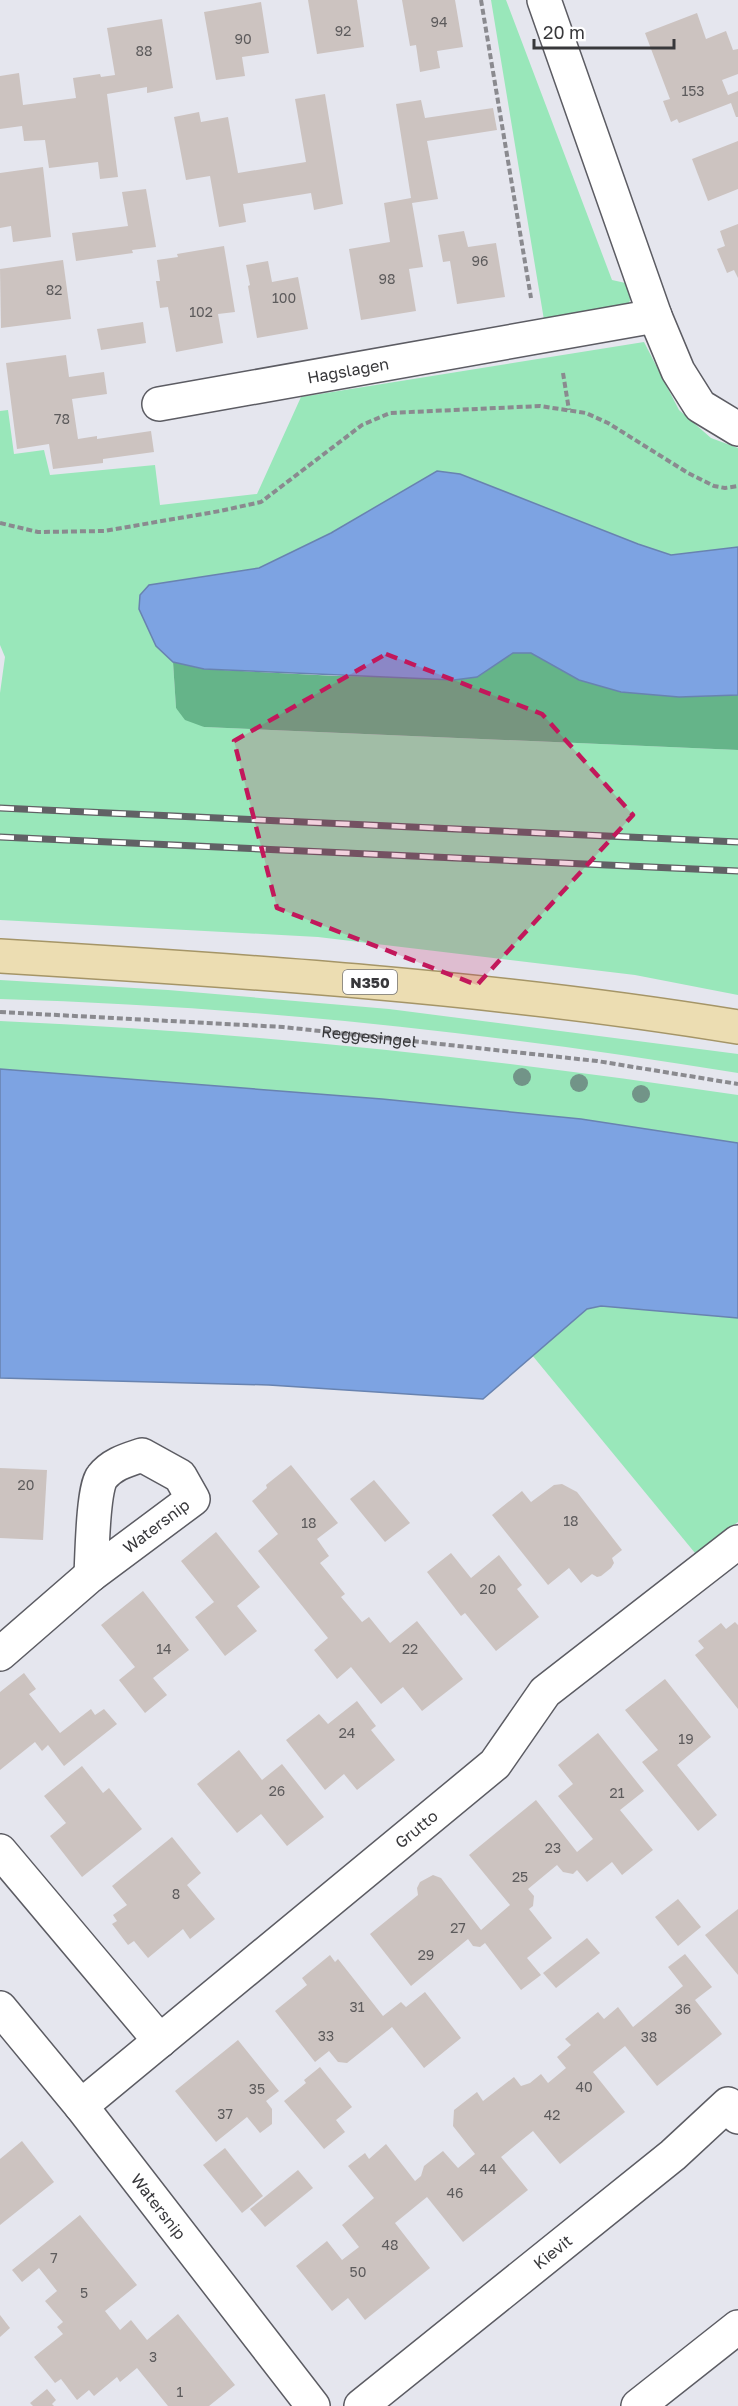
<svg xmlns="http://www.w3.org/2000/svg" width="738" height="2406" font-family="'Golos Text',sans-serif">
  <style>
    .green { fill: #99e7ba }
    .forest { fill: #65b489 }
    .water { fill: #7da3e2; stroke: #6883b0; stroke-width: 1.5 }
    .building { fill: #ccc3c0 }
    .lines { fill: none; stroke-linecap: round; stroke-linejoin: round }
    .minor-casing { stroke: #5c5c63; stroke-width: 36 }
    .major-casing { stroke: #a59567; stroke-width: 36 }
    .path { stroke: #8a8a8f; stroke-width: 4; stroke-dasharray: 6 3; stroke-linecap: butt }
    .minor { stroke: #fff; stroke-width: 33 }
    .major { stroke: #ecddb2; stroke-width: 33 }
    .rail-casing { stroke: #616165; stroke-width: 7 }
    .rail { stroke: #fff; stroke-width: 4.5; stroke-dasharray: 14; stroke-linecap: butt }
    .tree { fill: #729488 }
    .marked { fill: #c2185b; fill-opacity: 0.2; stroke: #c2185b; stroke-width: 4.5; stroke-dasharray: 12 8; stroke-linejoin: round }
    .labels { text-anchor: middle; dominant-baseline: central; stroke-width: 5; stroke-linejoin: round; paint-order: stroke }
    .number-label { font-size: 14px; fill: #5d5b5c }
    .shield { fill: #fff; stroke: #747476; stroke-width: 1.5 }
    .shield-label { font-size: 15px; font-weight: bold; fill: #38383b }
    .street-label { font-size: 16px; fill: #38383b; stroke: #fff }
  </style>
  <rect width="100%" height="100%" fill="#e5e6ee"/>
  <g class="green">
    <path d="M491,0H506L612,280L630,284L635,291L626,308L545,326Z"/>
    <path d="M644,342L679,410L711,438L738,448V547L671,555L638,544L460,474L437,471L331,533L259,568L149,585L156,646L173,662L176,708L204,727L738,750V995L635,975L318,937L0,920V693L5,657L0,645V411L8,410L14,454L44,450L50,475L155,465L160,505L257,494L301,397Z"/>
    <path d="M0,980L168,990L389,1009L738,1054V1073C495,1033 246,1006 0,999Z"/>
    <path d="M0,1021C247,1032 493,1058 738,1095V1143L581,1119L0,1069Z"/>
    <path d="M601,1306L738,1318V1522L695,1553L532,1355L587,1309Z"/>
  </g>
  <path class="forest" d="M513,653H531L579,680L679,697L738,695V750L204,727L185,720L176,708L173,662L204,669L337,676L477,677Z"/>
  <g class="water">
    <path d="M437,471L460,474L638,544L671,555L738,547V695L679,697L621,692L579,680L531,653H513L477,677L454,680L204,669L173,662L156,646L139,609L140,595L149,585L259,568L331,533Z"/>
    <path d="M0,1069L382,1099L581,1119L738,1143V1318L601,1306L587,1309L483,1399L269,1385L0,1378Z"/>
  </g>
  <g class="building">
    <path d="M308,0H357L364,47L317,54Z"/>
    <path d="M402,0H455L463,47L437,51L440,68L420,72L416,45L410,46Z"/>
    <path d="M261,2L269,53L242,57L245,76L216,80L204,12Z"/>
    <path d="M697,13L706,39L726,31L733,50L738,49V74L722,80L728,95L738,91V117H736L731,103L679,123L677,119L671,122L663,101L670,99L645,33Z"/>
    <path d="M162,19L173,88L147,93V87L107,94L118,177L100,179L98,162L49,168L45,140L24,141L22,126L0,129V76L19,73L23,105L76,98L73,78L100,74L101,77L115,75L107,28Z"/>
    <path d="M325,94L343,204L314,210L311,193L243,204L246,222L219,227L210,176L186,180L174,117L199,112L201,122L228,117L238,173L306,162L295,99Z"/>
    <path d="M421,100L425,118L493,108L497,130L427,141L438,199L412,203L423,267L409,269L416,311L361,320L349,249L390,242L384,203L411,198L396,104Z"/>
    <path d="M738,141V189L708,201L692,159Z"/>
    <path d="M43,167L51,237L13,242L11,226L0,228V173Z"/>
    <path d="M146,189L156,247L132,250L133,253L76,261L72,233L128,226L122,192Z"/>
    <path d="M738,224V278L734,270L727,273L717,249L725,246L720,231Z"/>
    <path d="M464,231L468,247L496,243L505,297L457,304L450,261L443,262L438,235Z"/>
    <path d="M224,246L235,312L218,314L223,343L176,352L168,307L160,308L156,281H160L157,260L178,257L177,254Z"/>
    <path d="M63,260L71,319L1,328L0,269Z"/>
    <path d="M268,261L272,282L298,277L308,329L257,338L248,286L250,285L246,265Z"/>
    <path d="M143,322L146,343L101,350L97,329Z"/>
    <path d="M66,355L69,377L104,372L107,394L72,399L78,439L97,436V439L151,431L154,452L103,459V463L53,469L49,444L17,449L6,363Z"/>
    <path d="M291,1465L338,1523L317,1539L329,1556L320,1563L345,1594L341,1597L362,1622L369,1617L390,1643L417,1621L463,1679L422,1711L403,1687L381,1704L351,1667L337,1679L314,1650L328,1638L258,1551L278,1534L252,1501L267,1488L266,1485Z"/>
    <path d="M0,1468L47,1470L43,1540L0,1538Z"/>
    <path d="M374,1480L410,1523L385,1542L350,1499Z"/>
    <path d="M562,1484L577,1492L622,1550L612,1558L614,1563L611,1568L601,1576L597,1577L592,1574L581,1583L569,1568L548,1585L492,1515L522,1491L531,1502L554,1485Z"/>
    <path d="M216,1532L260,1587L237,1606L257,1631L225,1656L195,1617L214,1602L181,1561Z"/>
    <path d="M451,1553L471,1578L499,1555L522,1585L517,1589L539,1617L496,1651L465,1613L461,1616L427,1572Z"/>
    <path d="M143,1591L189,1650L153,1678L167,1695L145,1713L119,1680L135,1667L101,1625Z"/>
    <path d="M735,1622L738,1625V1709L695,1655L704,1648L698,1641L721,1623L726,1629Z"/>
    <path d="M24,1673L36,1689L29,1694L60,1733L91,1709L95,1715L104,1709L117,1724L64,1766L48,1745L42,1751L35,1742L0,1770V1692Z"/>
    <path d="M665,1679L711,1737L677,1765L717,1815L698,1831L642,1762L658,1750L625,1710Z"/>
    <path d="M357,1701L376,1726L371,1730L395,1760L357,1790L344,1774L325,1790L286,1740L319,1714L328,1724Z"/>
    <path d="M598,1733L644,1791L620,1810L653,1850L622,1875L612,1862L587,1882L577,1870L573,1874L563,1872L557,1865L528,1889L534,1896L533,1906L529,1909L552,1938L527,1958L541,1975L521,1990L485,1943L480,1947L473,1946L468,1939L411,1986L370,1934L418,1895L417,1888L420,1882L433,1875L441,1878L481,1930L510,1905L469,1855L536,1800L577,1852L593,1839L558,1796L573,1784L558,1765Z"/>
    <path d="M239,1750L262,1780L282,1764L324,1817L287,1846L261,1814L237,1833L197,1784Z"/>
    <path d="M82,1766L103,1793L109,1788L142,1829L82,1877L50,1836L66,1823L44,1796Z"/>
    <path d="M172,1837L201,1873L187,1885L215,1919L190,1939L183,1929L148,1958L134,1941L128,1945L112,1924L117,1921L113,1915L127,1905L112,1886Z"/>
    <path d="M678,1899L701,1927L678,1946L655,1917Z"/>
    <path d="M738,1909V1975L705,1935Z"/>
    <path d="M587,1938L600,1953L556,1988L543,1973Z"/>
    <path d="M685,1954L712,1987L695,2000L722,2034L657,2086L625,2046L593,2072L625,2112L560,2164L533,2131L501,2157L528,2190L463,2242L427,2197L395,2223L430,2268L365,2320L348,2298L332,2311L296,2266L327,2241L342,2260L359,2247L342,2225L374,2198L348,2166L365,2153L369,2159L386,2144L415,2181L421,2176L424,2166L443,2151L458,2168L475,2154L453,2126L454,2110L477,2092L483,2101L514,2077L521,2086L530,2083L541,2074L548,2083L566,2068L557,2057L571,2045L565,2039L598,2012L604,2019L618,2007L633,2027L683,1986L668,1967Z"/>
    <path d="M330,1955L335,1962L338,1959L383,2016L401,2002L406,2007L425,1992L461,2038L424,2068L392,2027L347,2063L338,2062L329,2051L315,2062L275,2011L307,1985L302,1978Z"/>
    <path d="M238,2040L279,2091L266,2101L272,2109V2124L260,2133L247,2117L216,2142L175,2091Z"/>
    <path d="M320,2067L352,2107L336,2120L345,2132L324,2149L284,2101L306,2083L304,2080Z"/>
    <path d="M22,2141L54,2182L0,2225V2159Z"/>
    <path d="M225,2148L263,2196L242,2213L203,2165Z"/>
    <path d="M298,2170L313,2188L265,2227L250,2209Z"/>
    <path d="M80,2215L137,2285L105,2311L120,2330L131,2320L147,2340L178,2314L235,2385L209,2406H168L137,2368L120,2382L117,2377L94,2396L89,2390L77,2400L61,2379L55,2383L34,2357L63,2334L57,2327L63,2322L45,2301L57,2291L39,2268L22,2282L12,2270Z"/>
    <path d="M0,2315L10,2328L0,2337Z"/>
    <path d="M47,2389L56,2400L52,2404L54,2406H33L30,2403Z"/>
  </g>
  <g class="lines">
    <defs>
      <g id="minor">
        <path d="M544,0L655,316L678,371L700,406L738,429"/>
        <path id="s2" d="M159,404L655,316"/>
        <path d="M142,1455L180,1476L193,1499L91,1575C92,1557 93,1487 102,1477C112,1464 127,1460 142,1455Z"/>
        <path d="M0,1654L91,1575"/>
        <path d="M0,1851L160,2041"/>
        <path id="s3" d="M0,2008L81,2106L313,2406"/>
        <path id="s4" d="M81,2106L495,1764L545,1692L738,1542"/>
        <path id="s5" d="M361,2406L673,2155L728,2104L738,2117"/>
        <path d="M638,2406L738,2327"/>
      </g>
      <path id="major" d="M0,956C247,971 494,987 738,1027"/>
    </defs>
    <use href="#minor" class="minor-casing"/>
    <use href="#major" class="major-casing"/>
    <g class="path">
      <path d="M481,0L531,298"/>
      <path d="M563,373L569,410"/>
      <path d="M0,523L38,532L104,531L220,511L261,502L362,425L390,413L540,406L586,413L608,423L688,473L714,486L725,488L738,486"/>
      <path id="s1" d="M0,1012L283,1027L597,1061L738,1084"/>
    </g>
    <use href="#minor" class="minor"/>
    <use href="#major" class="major"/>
    <defs>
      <g id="rail">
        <path d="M0,808L738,842"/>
        <path d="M0,837L738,871"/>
      </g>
    </defs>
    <use href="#rail" class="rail-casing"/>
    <use href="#rail" class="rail"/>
  </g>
  <g class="tree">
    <circle cx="522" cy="1077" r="9"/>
    <circle cx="579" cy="1083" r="9"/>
    <circle cx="641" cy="1094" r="9"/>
  </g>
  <path class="marked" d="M386,654L542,714L633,815L477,985L277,908L234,741Z"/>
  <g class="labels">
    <g class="number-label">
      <text x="439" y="21">94</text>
      <text x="343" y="30">92</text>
      <text x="243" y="38">90</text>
      <text x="144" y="50">88</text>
      <text x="693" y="90">153</text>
      <text x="480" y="260">96</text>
      <text x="387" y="278">98</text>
      <text x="54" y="289">82</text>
      <text x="284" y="297">100</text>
      <text x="201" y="311">102</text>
      <text x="62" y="418">78</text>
      <text x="26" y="1484">20</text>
      <text x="571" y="1520">18</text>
      <text x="309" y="1522">18</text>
      <text x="488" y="1588">20</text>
      <text x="164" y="1648">14</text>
      <text x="410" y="1648">22</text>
      <text x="347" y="1732">24</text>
      <text x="686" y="1738">19</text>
      <text x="277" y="1790">26</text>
      <text x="617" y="1792">21</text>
      <text x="553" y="1847">23</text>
      <text x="520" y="1876">25</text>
      <text x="176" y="1893">8</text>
      <text x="458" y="1927">27</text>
      <text x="426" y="1954">29</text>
      <text x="357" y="2006">31</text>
      <text x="683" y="2008">36</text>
      <text x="326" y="2035">33</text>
      <text x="649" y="2036">38</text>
      <text x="584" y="2086">40</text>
      <text x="257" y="2088">35</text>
      <text x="225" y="2113">37</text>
      <text x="552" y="2114">42</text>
      <text x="488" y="2168">44</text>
      <text x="455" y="2192">46</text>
      <text x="390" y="2244">48</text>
      <text x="54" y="2257">7</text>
      <text x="358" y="2271">50</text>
      <text x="84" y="2292">5</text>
      <text x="153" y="2356">3</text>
      <text x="180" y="2391">1</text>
    </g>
    <rect class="shield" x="343" y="970" width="54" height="24" rx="4.5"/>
    <g class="shield-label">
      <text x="370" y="982">N350</text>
    </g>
    <g class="street-label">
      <text stroke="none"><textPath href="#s2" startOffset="192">Hagslagen</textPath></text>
      <text stroke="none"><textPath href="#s1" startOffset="370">Reggesingel</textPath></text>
      <text transform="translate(156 1526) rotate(-37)">Watersnip</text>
      <text stroke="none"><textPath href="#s4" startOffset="435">Grutto</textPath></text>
      <text stroke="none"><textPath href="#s3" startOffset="254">Watersnip</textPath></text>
      <text stroke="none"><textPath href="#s5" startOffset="246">Kievit</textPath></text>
    </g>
  </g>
  <path d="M534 39v9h140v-9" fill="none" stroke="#38383b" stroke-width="3"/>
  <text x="543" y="39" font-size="18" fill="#38383b" stroke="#ffffff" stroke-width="4.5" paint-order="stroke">20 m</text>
</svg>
